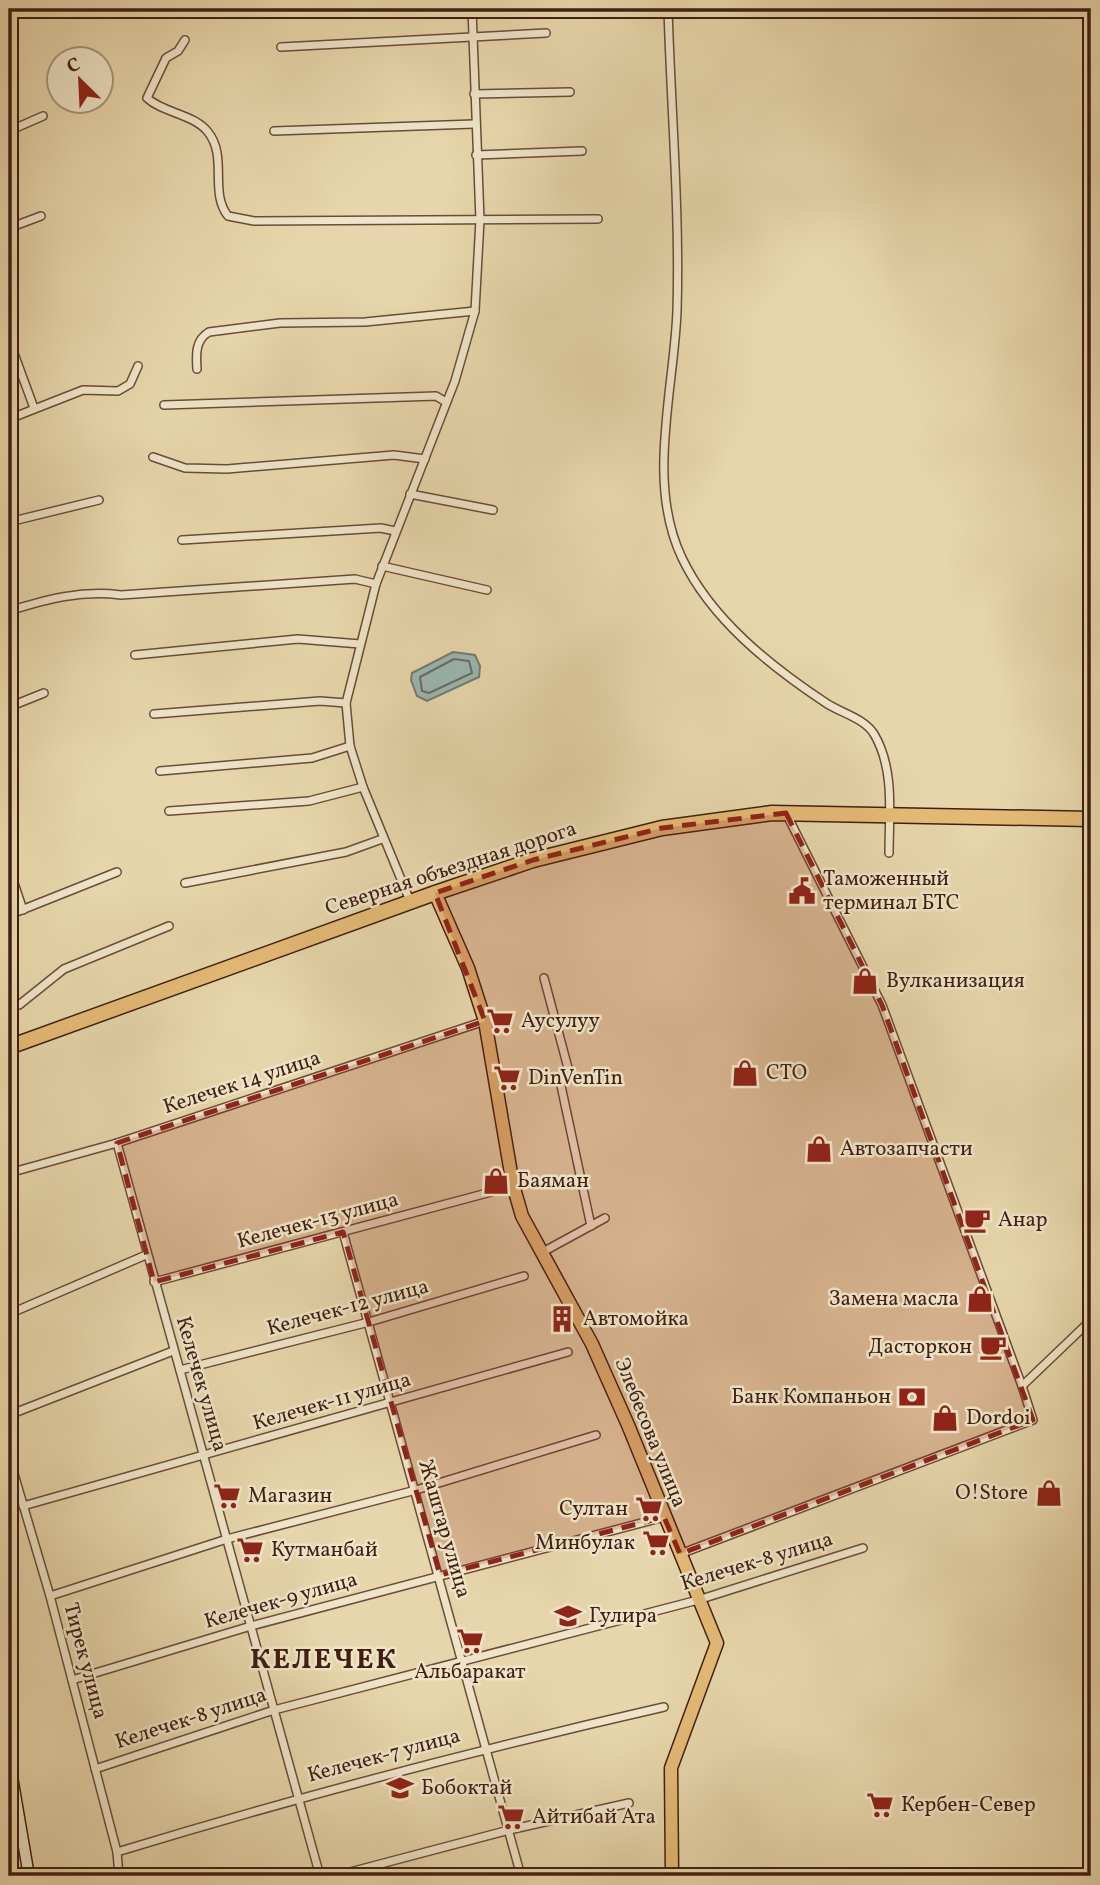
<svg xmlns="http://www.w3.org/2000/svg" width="1100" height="1885" font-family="Vollkorn,serif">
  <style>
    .water { fill: #99b7b2; stroke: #767a72; stroke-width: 2 }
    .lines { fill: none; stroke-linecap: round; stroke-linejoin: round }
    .shore { stroke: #6d6a62; stroke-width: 2 }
    .street-casing { stroke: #6a4c38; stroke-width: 10 }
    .secondary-casing { stroke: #411e11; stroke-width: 13 }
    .primary-casing { stroke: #411e11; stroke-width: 15 }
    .highway-casing { stroke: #411e11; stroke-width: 17 }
    .street { stroke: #efe4c8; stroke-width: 7 }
    .secondary { stroke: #efe4c8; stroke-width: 10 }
    .primary { stroke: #e4bb76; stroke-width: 12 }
    .highway { stroke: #e4bb76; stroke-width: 14 }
    .marked { fill: #8f2418; fill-opacity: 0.2; stroke: #8f2418; stroke-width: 5; stroke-dasharray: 14 9; stroke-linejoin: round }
    .labels { text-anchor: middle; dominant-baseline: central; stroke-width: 5; stroke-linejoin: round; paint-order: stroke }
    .street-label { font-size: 21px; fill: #411e11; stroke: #efe4c8 }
    .poi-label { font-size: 21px; fill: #411e11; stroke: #efe4c8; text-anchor: start }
    .district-label { font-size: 28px; font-weight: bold; letter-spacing: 2px; fill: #411e11; stroke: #efe4c8 }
  </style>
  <rect width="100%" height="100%" fill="#e7d6ab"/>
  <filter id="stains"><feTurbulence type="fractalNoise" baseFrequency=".00286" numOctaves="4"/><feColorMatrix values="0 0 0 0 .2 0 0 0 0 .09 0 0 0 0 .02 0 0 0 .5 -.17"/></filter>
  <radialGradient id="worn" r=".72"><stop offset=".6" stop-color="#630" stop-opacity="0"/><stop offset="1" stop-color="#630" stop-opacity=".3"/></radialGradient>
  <path class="water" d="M453,652L475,655L480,666L479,677L427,701L417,696L411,680L412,673Z"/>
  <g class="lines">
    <path class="shore" d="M454,659L469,661L472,673L429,693L422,691L420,677Z"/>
    <defs>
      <g id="street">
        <path d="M668,9C671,109 680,211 677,311C674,390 646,483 682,558C711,619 770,666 826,703C841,713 864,718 874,734C895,769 889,815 889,853"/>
        <path d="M9,33H10"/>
        <path d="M185,40L178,51L166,58L147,98C163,113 194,114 208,132C228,157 209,192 228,216L254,221L598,219"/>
        <path d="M281,47L546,33"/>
        <path d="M474,94L570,92"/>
        <path d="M9,131L43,116"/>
        <path d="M274,131L474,124"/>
        <path d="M476,155L582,151"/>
        <path d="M9,228L41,216"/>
        <path d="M9,340L34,408"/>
        <path d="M197,369C196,355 195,340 209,332L280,323L365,322L475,311"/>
        <path d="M164,405L436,396L446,402"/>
        <path d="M9,419L83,390L118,391L130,384L138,366"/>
        <path d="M153,457L185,468L227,469L394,455L425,459"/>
        <path d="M410,494L493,510"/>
        <path d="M9,522L99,500"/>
        <path d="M182,540L381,528L395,531"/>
        <path d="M382,566L487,590"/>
        <path d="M9,611C47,599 81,590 121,595L355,579L376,584"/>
        <path d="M135,655L298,639L360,644"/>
        <path d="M9,707L44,693"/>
        <path d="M154,714L320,701L346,703"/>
        <path d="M160,771L312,758L350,746"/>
        <path d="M169,811L309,801L363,787"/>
        <path d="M786,813L882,1005L1022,1386"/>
        <path d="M9,868L23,910"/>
        <path d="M185,883L346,852L382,839"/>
        <path d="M410,901L363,787L350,746L346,703L376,584L455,381L475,311L480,220L472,9"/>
        <path d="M9,915L117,872"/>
        <path d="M544,978L568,1068L560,1081L591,1226"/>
        <path d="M9,1008L19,1005L64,969L169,926"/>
        <path d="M117,1143L320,1876"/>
        <path d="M9,1173L117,1143L485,1021"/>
        <path d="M343,1232L521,1876"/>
        <path d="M541,1253L605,1218"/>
        <path d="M154,1282L491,1192"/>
        <path d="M9,1314L146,1255"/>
        <path d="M180,1370L369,1322L524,1276"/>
        <path d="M9,1415L173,1351"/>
        <path d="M9,1457L50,1596L117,1852L119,1876"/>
        <path d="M23,1506L568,1352"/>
        <path d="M680,1554L1033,1420L1022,1386L1091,1320"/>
        <path d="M50,1596L227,1539L416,1490L596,1435"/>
        <path d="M72,1680L251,1626L664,1517"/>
        <path d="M95,1769L274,1710L698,1600L863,1548"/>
        <path d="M117,1852C298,1797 479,1749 664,1707"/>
        <path d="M335,1876L509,1830L629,1803"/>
      </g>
      <path id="secondary" d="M9,1759L29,1876"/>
      <path id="primary" d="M435,893L468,968L485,1021L513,1185L522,1216L592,1344L628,1425L717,1643L671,1768L672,1876"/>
      <path id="highway" d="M9,1047L435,893L533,860L662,828L772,813L1091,819"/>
    </defs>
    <use href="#street" class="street-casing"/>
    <use href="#secondary" class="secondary-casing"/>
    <use href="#primary" class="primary-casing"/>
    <use href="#highway" class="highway-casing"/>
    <use href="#street" class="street"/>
    <use href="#secondary" class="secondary"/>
    <use href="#primary" class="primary"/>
    <use href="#highway" class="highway"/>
  </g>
  <path class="marked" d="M786,813L882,1005L1033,1420L680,1554L664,1517L440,1575L343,1232L154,1282L117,1143L485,1021L435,893L533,860L662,828Z"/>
  <defs>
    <symbol id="civic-bare" viewBox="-9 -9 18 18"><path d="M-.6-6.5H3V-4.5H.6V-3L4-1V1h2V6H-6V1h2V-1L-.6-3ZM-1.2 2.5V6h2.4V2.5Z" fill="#8f2418" stroke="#efe4c8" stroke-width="2.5" paint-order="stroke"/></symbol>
    <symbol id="shop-bare" viewBox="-9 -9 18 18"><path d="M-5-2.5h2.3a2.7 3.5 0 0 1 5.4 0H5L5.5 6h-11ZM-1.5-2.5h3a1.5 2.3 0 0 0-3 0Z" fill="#8f2418" stroke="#efe4c8" stroke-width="2.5" paint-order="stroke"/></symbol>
    <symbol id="supermarket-bare" viewBox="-9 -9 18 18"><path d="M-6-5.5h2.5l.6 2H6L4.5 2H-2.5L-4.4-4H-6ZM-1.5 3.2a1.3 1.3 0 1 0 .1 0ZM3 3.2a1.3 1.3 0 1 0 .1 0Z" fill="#8f2418" stroke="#efe4c8" stroke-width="2.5" paint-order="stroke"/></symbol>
    <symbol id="cafe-bare" viewBox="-9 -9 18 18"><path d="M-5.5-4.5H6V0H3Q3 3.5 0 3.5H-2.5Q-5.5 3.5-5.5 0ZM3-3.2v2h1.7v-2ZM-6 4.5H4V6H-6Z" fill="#8f2418" stroke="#efe4c8" stroke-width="2.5" paint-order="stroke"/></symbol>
    <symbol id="building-bare" viewBox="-9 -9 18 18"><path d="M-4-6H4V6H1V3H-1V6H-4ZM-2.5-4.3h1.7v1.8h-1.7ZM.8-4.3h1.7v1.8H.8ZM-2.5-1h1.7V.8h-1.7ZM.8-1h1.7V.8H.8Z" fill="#8f2418" stroke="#efe4c8" stroke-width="2.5" paint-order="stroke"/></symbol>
    <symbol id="bank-bare" viewBox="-9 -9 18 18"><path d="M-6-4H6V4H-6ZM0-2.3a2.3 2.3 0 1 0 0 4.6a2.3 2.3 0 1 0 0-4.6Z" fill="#8f2418" stroke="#efe4c8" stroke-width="2.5" paint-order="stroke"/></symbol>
    <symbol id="school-bare" viewBox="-9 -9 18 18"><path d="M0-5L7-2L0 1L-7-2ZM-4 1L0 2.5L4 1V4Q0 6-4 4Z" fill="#8f2418" stroke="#efe4c8" stroke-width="2.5" paint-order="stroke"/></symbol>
  </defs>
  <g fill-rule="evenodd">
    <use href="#civic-bare" x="783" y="872" width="38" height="38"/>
    <use href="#shop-bare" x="846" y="962" width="38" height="38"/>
    <use href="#supermarket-bare" x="481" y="1002" width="38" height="38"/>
    <use href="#shop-bare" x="726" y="1054" width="38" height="38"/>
    <use href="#supermarket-bare" x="488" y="1059" width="38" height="38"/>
    <use href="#shop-bare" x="800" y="1130" width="38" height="38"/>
    <use href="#shop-bare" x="477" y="1162" width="38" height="38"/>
    <use href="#cafe-bare" x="958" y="1201" width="38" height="38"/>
    <use href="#shop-bare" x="961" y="1280" width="38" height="38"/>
    <use href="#building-bare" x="543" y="1300" width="38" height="38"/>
    <use href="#cafe-bare" x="974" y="1328" width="38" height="38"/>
    <use href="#bank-bare" x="893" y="1378" width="38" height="38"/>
    <use href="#shop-bare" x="926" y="1399" width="38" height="38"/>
    <use href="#shop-bare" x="1030" y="1474" width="38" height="38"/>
    <use href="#supermarket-bare" x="208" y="1477" width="38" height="38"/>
    <use href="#supermarket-bare" x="630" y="1490" width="38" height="38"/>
    <use href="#supermarket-bare" x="637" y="1524" width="38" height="38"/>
    <use href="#supermarket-bare" x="231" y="1531" width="38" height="38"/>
    <use href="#school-bare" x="549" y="1597" width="38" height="38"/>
    <use href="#supermarket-bare" x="451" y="1622" width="38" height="38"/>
    <use href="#school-bare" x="381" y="1769" width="38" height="38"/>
    <use href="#supermarket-bare" x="861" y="1786" width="38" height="38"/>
    <use href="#supermarket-bare" x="492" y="1798" width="38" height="38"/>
  </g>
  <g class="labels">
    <g class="street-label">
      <text transform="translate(451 869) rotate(-18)">Северная объездная дорога</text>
      <text transform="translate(242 1083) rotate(-18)">Келечек 14 улица</text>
      <text transform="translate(318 1221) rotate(-15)">Келечек-13 улица</text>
      <text transform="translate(348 1308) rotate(-15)">Келечек-12 улица</text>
      <text transform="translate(201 1384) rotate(74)">Келечек улица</text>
      <text transform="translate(332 1402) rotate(-16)">Келечек-11 улица</text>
      <text transform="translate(650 1433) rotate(68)">Элебесова улица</text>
      <text transform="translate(444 1529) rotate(74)">Жаштар улица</text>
      <text transform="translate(757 1562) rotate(-17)">Келечек-8 улица</text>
      <text transform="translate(281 1601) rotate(-16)">Келечек-9 улица</text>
      <text transform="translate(85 1661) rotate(75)">Тирек улица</text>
      <text transform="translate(191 1719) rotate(-18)">Келечек-8 улица</text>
      <text transform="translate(384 1756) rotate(-15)">Келечек-7 улица</text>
    </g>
    <g class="poi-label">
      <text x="823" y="879">Таможенный<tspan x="823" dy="24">терминал БТС</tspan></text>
      <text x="886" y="981">Вулканизация</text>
      <text x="521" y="1021">Аусулуу</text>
      <text x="766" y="1073">СТО</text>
      <text x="528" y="1078">DinVenTin</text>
      <text x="840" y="1149">Автозапчасти</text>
      <text x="517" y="1181">Баяман</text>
      <text x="998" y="1220">Анар</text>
      <text x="959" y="1299" text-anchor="end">Замена масла</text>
      <text x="583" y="1319">Автомойка</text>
      <text x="972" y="1347" text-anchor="end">Дасторкон</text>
      <text x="891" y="1397" text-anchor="end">Банк Компаньон</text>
      <text x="966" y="1418">Dordoi</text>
      <text x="1028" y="1493" text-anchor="end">O!Store</text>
      <text x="248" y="1496">Магазин</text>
      <text x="628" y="1509" text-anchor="end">Султан</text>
      <text x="635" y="1543" text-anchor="end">Минбулак</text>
      <text x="271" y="1550">Кутманбай</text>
      <text x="589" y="1616">Гулира</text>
      <text x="470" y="1672" text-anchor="middle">Альбаракат</text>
      <text x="421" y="1788">Бобоктай</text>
      <text x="901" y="1805">Кербен-Север</text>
      <text x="532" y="1817">Айтибай Ата</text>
    </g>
    <g class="district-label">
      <text x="324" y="1660">КЕЛЕЧЕК</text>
    </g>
  </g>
  <rect width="1100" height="1885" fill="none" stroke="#e7d6ab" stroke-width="35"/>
  <rect x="10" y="10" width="1079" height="1864" fill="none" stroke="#411e11" stroke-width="3.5"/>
  <rect x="18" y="18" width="1065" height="1850" fill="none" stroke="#411e11" stroke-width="2"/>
  <g transform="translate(80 80) rotate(336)"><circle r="33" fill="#efe4c8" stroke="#a9957f" stroke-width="2"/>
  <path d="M0-5L12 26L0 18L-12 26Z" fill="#8f2418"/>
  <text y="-10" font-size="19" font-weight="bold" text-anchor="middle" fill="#411e11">С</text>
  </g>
  <rect width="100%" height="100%" filter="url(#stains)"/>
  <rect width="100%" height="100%" fill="url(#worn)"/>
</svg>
